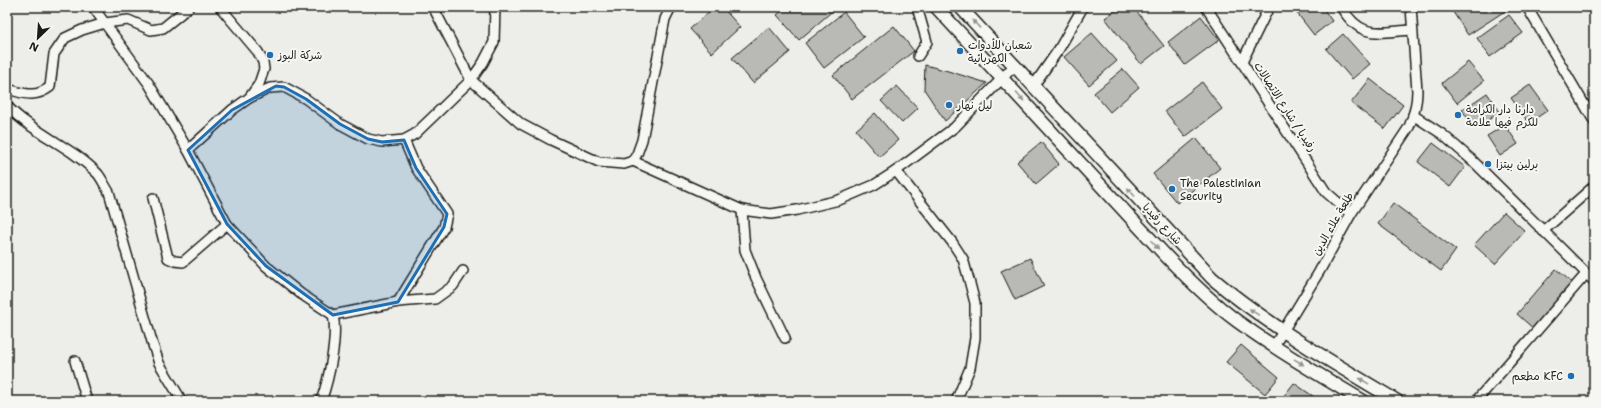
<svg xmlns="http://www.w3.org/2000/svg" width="1601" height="408" font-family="'Shantell Sans','Playpen Sans Arabic',sans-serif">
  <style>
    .building { fill: #b9b9b6; stroke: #1c1c1c }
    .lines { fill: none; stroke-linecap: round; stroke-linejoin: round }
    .street-casing { stroke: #1c1c1c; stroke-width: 12 }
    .secondary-casing { stroke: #1c1c1c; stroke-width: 15 }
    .street { stroke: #f6f6f2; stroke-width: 9 }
    .secondary { stroke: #f6f6f2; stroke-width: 12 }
    .oneway { fill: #949492 }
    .marked { fill: #1f6fb2; fill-opacity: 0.2; stroke: #1f6fb2; stroke-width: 3; stroke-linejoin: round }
    .poi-dot { fill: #1f6fb2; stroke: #f6f6f2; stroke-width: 1.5 }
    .labels { text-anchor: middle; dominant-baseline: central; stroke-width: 4; stroke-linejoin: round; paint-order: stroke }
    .poi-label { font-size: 11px; fill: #1c1c1c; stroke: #f6f6f2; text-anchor: start }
    .street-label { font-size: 11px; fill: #1c1c1c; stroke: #f6f6f2 }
  </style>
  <rect width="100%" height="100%" fill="#edede9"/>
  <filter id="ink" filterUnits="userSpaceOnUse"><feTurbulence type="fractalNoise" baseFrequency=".025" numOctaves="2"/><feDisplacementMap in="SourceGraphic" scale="8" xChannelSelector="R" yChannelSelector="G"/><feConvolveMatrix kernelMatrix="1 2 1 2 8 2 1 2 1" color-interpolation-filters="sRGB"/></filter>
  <g filter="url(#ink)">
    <g class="building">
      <path d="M714,7H722L740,27L712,53L690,29Z"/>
      <path d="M786,7H837L799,40L777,15Z"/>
      <path d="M1120,7H1133L1164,46L1141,64L1105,18Z"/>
      <path d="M1322,7L1332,21L1314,35L1293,8Z"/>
      <path d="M1461,7H1506L1508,9L1468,35L1453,12Z"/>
      <path d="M844,12L864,37L824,68L805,43Z"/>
      <path d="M1509,15L1523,33L1490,57L1477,38Z"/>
      <path d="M1201,16L1219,40L1185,65L1168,42Z"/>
      <path d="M894,26L914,51L852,99L833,75Z"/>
      <path d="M769,27L790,52L753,83L732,58Z"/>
      <path d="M1092,33L1117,61L1089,85L1064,57Z"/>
      <path d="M1343,34L1370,64L1352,79L1326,49Z"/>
      <path d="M1468,62L1484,81L1457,103L1442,83Z"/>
      <path d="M925,65L948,71L987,83L945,121L924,89Z"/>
      <path d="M1123,69L1139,87L1110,112L1094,93Z"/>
      <path d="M1370,79L1403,105L1385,129L1351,103Z"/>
      <path d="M1202,82L1222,109L1185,137L1165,111Z"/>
      <path d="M1530,85L1548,110L1529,123L1511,98Z"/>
      <path d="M897,86L918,108L902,123L881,101Z"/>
      <path d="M1487,93L1500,112L1475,129L1462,110Z"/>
      <path d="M875,113L898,140L879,157L856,130Z"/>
      <path d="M1505,125L1518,144L1500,156L1487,136Z"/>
      <path d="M1196,138L1220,168L1177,203L1153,174Z"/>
      <path d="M1041,142L1059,164L1036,184L1017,162Z"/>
      <path d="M1433,143L1465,167L1450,187L1418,162Z"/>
      <path d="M1393,203L1456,250L1441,271L1378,224Z"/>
      <path d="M1504,212L1525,231L1495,264L1474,245Z"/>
      <path d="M1030,258L1044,286L1015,300L1001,271Z"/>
      <path d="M1556,269L1575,285L1536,331L1517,314Z"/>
      <path d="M1241,345L1279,377L1265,394L1226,362Z"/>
      <path d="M1294,383L1320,401H1288L1283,397Z"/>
    </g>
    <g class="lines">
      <defs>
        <g id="street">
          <path d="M93,7L149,84L188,150L227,224L266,266L301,294L333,315C338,337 329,379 321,401"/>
          <path d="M433,7L471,80L521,124L551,140L599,162L624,164L633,161L637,154L642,140L665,19L671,7"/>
          <path d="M917,7L927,42L918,56"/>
          <path d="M1206,7L1326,192L1351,214"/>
          <path d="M1341,7C1362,40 1377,32 1412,30"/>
          <path d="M1527,7L1594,121"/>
          <path d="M1242,62L1269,7"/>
          <path d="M1034,85L1059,49L1083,7"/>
          <path d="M7,89C24,93 34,99 50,87L54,54L65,38L82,30L105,23L128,20L151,30L163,28L189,7"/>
          <path d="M249,98L270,88L284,87L306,99L340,124L368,139L382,142L404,140L415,134L471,80L483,63L494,42L495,7"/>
          <path d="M7,106C34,134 71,146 98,174C102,179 105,186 109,192L153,345L159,363L182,401"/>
          <path d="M1413,115L1442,134L1473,161L1594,281"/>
          <path d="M188,150L232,110L249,98L259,84L264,69L263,62L258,52L220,7"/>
          <path d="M633,161L742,210L771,214L797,210L839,200L874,185L896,171L955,127L1015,65"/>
          <path d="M896,171L952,242L963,259L969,280L975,303V338L970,368L956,401"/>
          <path d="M153,198L168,258L175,261L183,262L227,224"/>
          <path d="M742,210L745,250L756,278L785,338"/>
          <path d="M1543,231L1594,186"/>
          <path d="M398,302L444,227L447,214L416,168L404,140"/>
          <path d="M333,315L398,302L435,299L453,286L463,271"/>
          <path d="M1274,346L1319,272L1351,214L1409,127C1414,115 1417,104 1417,91L1411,7"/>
          <path d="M75,361L87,401"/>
          <path d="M1476,401L1586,274"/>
        </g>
        <g id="secondary">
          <path d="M936,7L1167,257C1189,280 1211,302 1237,321C1277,350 1321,376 1363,401"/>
          <path d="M960,7L1212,278C1269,326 1333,363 1397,401"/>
        </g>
      </defs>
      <use href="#street" class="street-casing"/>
      <use href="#secondary" class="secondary-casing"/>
      <use href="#street" class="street"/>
      <use href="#secondary" class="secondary"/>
    </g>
    <defs><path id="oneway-solid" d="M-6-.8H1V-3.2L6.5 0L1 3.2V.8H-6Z"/></defs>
    <g class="oneway">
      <use href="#oneway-solid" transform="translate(976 24) rotate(-133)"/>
      <use href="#oneway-solid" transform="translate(1020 97) rotate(48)"/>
      <use href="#oneway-solid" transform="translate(1131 192) rotate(-132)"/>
      <use href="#oneway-solid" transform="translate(1155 245) rotate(48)"/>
      <use href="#oneway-solid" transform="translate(1254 312) rotate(-145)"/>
      <use href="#oneway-solid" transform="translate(1299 362) rotate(32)"/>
      <use href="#oneway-solid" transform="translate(1364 381) rotate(-149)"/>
    </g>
  </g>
  <path class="marked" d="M276,86L284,87L306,99L340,124L368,139L382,142L404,140L416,168L447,214L444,227L398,302L333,315L266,266L227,224L188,150L232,110Z"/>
  <g class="poi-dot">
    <circle cx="960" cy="51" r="4"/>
    <circle cx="270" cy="55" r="4"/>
    <circle cx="949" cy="105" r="4"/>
    <circle cx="1458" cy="115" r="4"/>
    <circle cx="1488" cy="164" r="4"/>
    <circle cx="1172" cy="189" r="4"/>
    <circle cx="1571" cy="376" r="4"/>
  </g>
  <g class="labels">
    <g class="poi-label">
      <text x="968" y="45">شعبان للأدوات<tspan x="968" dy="13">الكهربائية</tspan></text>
      <text x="278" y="55">شركة البوز</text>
      <text x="957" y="105">ليل نهار</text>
      <text x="1466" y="109">دارنا دار الكرامة<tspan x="1466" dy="13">للكرم فيها علامة</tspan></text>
      <text x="1496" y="164">برلين بيتزا</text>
      <text x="1180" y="183">The Palestinian<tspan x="1180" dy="13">Security</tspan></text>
      <text x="1563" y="376" text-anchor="end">مطعم KFC</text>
    </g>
    <g class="street-label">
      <text transform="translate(1285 107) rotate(57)">رفيديا / شارع الاتصالات</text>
      <text transform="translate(1162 224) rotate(47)">شارع رفيديا</text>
      <text transform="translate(1333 224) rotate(-60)">طلعة علاء الدين</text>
    </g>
  </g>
  <rect width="1601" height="408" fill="none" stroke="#f6f6f2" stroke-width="24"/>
  <rect x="12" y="12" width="1577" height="384" fill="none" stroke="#1c1c1c" stroke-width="1.5" filter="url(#ink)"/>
  <g transform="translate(38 38) rotate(205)" stroke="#f6f6f2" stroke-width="3" paint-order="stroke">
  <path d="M0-3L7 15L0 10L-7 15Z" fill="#1c1c1c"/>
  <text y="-6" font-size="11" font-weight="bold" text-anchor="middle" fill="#1c1c1c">N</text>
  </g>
</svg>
